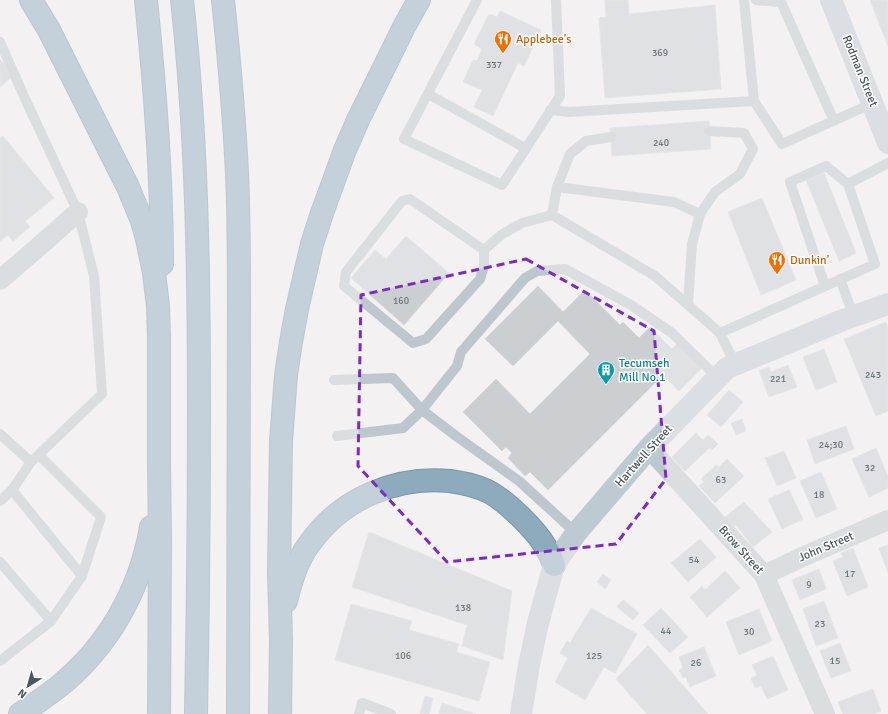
<svg xmlns="http://www.w3.org/2000/svg" width="888" height="714" font-family="Signika,sans-serif">
  <style>
    .building { fill: #cbcfd2; stroke: #d6d8dc }
    .lines { fill: none; stroke-linecap: round; stroke-linejoin: round }
    .highway-casing { stroke: #7896a8; stroke-width: 24 }
    .lane { stroke: #bec7cd; stroke-width: 10 }
    .street { stroke: #bec7cd; stroke-width: 20 }
    .secondary { stroke: #becad1; stroke-width: 22 }
    .highway { stroke: #8dabbc; stroke-width: 22 }
    .marked { fill: none; stroke: #7b2cbf; stroke-width: 3; stroke-dasharray: 8 5; stroke-linejoin: round }
    .labels { text-anchor: middle; dominant-baseline: central; stroke-width: 3; stroke-linejoin: round; paint-order: stroke }
    .number-label { font-size: 10px; fill: #6a757a }
    .food-label { font-size: 12px; fill: #c56008; stroke: #fff; text-anchor: start }
    .street-label { font-size: 12px; fill: #4a575d; stroke: #fff }
    .culture-label { font-size: 12px; fill: #0d838f; stroke: #fff; text-anchor: start }
  </style>
  <rect width="100%" height="100%" fill="#f3f1f2"/>
  <g class="building">
    <path d="M605,0H628L629,14L715,5L721,89L605,98L599,18L606,17Z"/>
    <path d="M870,0H888V46Z"/>
    <path d="M500,11L541,30L524,66L518,63L493,116L474,107L482,90L463,82L473,60L477,61L482,49L474,44L489,14L497,17Z"/>
    <path d="M0,59L13,76L0,87Z"/>
    <path d="M709,121L711,149L612,156L610,128Z"/>
    <path d="M3,136L54,198L25,221L30,227L13,241L8,235L0,241V138Z"/>
    <path d="M824,173L856,253L839,261L806,180Z"/>
    <path d="M762,198L796,280L761,295L728,212Z"/>
    <path d="M406,236L449,273L404,325L351,278L375,250L386,259Z"/>
    <path d="M538,286L563,312L585,290L620,325L623,322L639,338L650,327L672,349L677,344L702,368L679,391L663,375L548,490L530,472L525,476L508,458L512,453L506,447L502,451L463,412L496,379L530,414L590,354L558,321L513,366L485,339Z"/>
    <path d="M886,322L888,328V411L876,416L844,339Z"/>
    <path d="M824,349L837,382L816,390L803,357Z"/>
    <path d="M788,365L797,387L769,397L759,371L769,367L771,372Z"/>
    <path d="M729,390L743,402L721,427L707,415Z"/>
    <path d="M742,419L746,431L736,435L731,423Z"/>
    <path d="M846,426L854,449L815,464L807,440Z"/>
    <path d="M696,433L703,440L708,435L718,444L712,450L709,448L685,471L672,457Z"/>
    <path d="M876,448L888,477V488L869,497L852,459Z"/>
    <path d="M784,451L796,478L777,486L765,458Z"/>
    <path d="M727,459L744,476L715,503L699,486L704,482L701,479L716,465L719,467Z"/>
    <path d="M821,472L837,509L816,518L800,481Z"/>
    <path d="M789,490L803,519L782,529L768,499Z"/>
    <path d="M744,502L772,532L753,547L736,525L732,528L724,518Z"/>
    <path d="M369,532L512,591L503,660L462,646L467,625L352,587Z"/>
    <path d="M700,539L716,557L688,582L671,563Z"/>
    <path d="M888,545V573L879,548Z"/>
    <path d="M853,548L868,587L847,596L833,561L843,557L841,553Z"/>
    <path d="M819,569L826,589L800,600L792,580Z"/>
    <path d="M725,571L740,588L707,617L690,597L702,586L705,590Z"/>
    <path d="M603,574L611,580L605,589L597,582Z"/>
    <path d="M623,600L639,613L633,620L617,607Z"/>
    <path d="M824,601L838,638L816,646L803,609Z"/>
    <path d="M351,604L412,621L409,630L459,644L456,652L490,662L479,701L335,660Z"/>
    <path d="M591,608L637,634L615,673L604,667L585,700L555,682L568,658L560,653L567,641L570,643Z"/>
    <path d="M661,608L688,637L670,653L643,625Z"/>
    <path d="M759,609L772,641L739,655L726,622Z"/>
    <path d="M840,643L851,671L831,678L820,651Z"/>
    <path d="M648,645L708,714H647L616,679Z"/>
    <path d="M704,647L716,676L690,687L686,677L683,678L679,670L683,668L679,657Z"/>
    <path d="M773,656L788,690L767,699L761,686L755,688L751,678L757,675L752,665Z"/>
    <path d="M873,689L881,711L873,714H843L838,702Z"/>
    <path d="M425,696L433,698L429,714H420Z"/>
    <path d="M442,703L476,714H439Z"/>
  </g>
  <g class="lines">
    <defs>
      <g id="highway">
        <path d="M31,0L49,30L128,187L142,221L147,239L154,273L158,306L159,337V464L160,539L159,714"/>
        <path d="M146,0C155,87 162,176 162,264"/>
        <path d="M182,0C197,136 199,272 199,409C199,511 198,612 196,714"/>
        <path d="M223,0C229,57 234,115 237,173C239,218 239,262 239,307L238,714"/>
        <path d="M286,601C291,581 297,560 310,543C342,498 396,476 450,481C464,483 479,486 491,493C508,503 535,529 545,546C549,552 552,558 554,565"/>
        <path d="M20,714C32,706 45,697 57,688C108,647 140,591 151,527"/>
        <path d="M280,714L281,640L279,573L281,441L286,375L291,342L297,309L312,244L322,213L345,150L358,120L405,25L419,0"/>
      </g>
    </defs>
    <use href="#highway" class="highway-casing"/>
    <g class="lane">
      <path d="M477,0L404,139L502,185L560,96L556,0"/>
      <path d="M744,0L754,101L782,144L873,103"/>
      <path d="M756,0L781,2L834,121"/>
      <path d="M0,42L27,103L78,212L94,276L102,394L31,462L0,434"/>
      <path d="M428,94L525,148"/>
      <path d="M550,110L569,112L754,101"/>
      <path d="M557,187L570,154L586,141L611,137"/>
      <path d="M700,214L674,202L557,187L552,215L655,276L720,333"/>
      <path d="M484,250V266L480,279L426,339L413,343L344,286L346,272L402,201L410,199L484,250L501,235L522,223L552,215"/>
      <path d="M840,279L854,317"/>
      <path d="M825,286L790,182L826,166L848,184"/>
      <path d="M688,304L692,244L700,214L715,192L740,174L753,149L744,133L709,131"/>
      <path d="M735,364L720,333L875,264L848,184L888,163"/>
      <path d="M334,380L393,378L422,410L456,436L519,481L576,533"/>
      <path d="M337,436L403,428L422,410L457,366L461,352L525,278L537,271L565,269L631,305L672,333L717,377"/>
      <path d="M12,490L82,576"/>
      <path d="M0,501L12,490L31,462"/>
      <path d="M0,562L51,621"/>
      <path d="M0,661L51,621L82,576L101,517L39,455"/>
      <path d="M359,714L362,703L391,714"/>
    </g>
    <g class="street">
      <path d="M0,280L36,249L78,212"/>
      <path d="M649,448L764,575L825,714"/>
      <path d="M764,575L800,558L888,520"/>
    </g>
    <g class="secondary">
      <path d="M831,0L888,143"/>
      <path d="M521,714L529,665L538,623L554,565L576,533L649,448L691,405L727,368L843,320L888,304"/>
    </g>
    <use href="#highway" class="highway"/>
  </g>
  <path d="M0 0H888V714H0ZM526,259L654,331L666,479L616,544L447,562L358,466L361,295Z" fill="#f3f1f2" fill-opacity=".55" fill-rule="evenodd"/>
  <path class="marked" d="M526,259L654,331L666,479L616,544L447,562L358,466L361,295Z"/>
  <defs>
    <symbol id="restaurant-pin" viewBox="-11 -11 22 30"><path d="M0 17L-7.5 6A9.5 9.5 0 1 1 7.5 6Z" fill="#e8710a" stroke="#fff"/><path d="M-5-6h1v4h1v-4h1v4h1v-4h1v5L-1.5 .5V6h-2V.5L-5-1ZM5-6V6H3V1.5H1.5Q1.5-4 5-6Z" fill="#fff"/></symbol>
    <symbol id="building-pin" viewBox="-11 -11 22 30"><path d="M0 17L-7.5 6A9.5 9.5 0 1 1 7.5 6Z" fill="#0f9aa8" stroke="#fff"/><path d="M-4-6H4V6H1V3H-1V6H-4ZM-2.5-4.3h1.7v1.8h-1.7ZM.8-4.3h1.7v1.8H.8ZM-2.5-1h1.7V.8h-1.7ZM.8-1h1.7V.8H.8Z" fill="#fff"/></symbol>
  </defs>
  <g fill-rule="evenodd">
    <use href="#restaurant-pin" x="493" y="29" width="20" height="27"/>
    <use href="#restaurant-pin" x="767" y="250" width="20" height="27"/>
    <use href="#building-pin" x="596" y="360" width="20" height="27"/>
  </g>
  <g class="labels">
    <g class="number-label">
      <text x="660" y="53">369</text>
      <text x="494" y="65">337</text>
      <text x="661" y="143">240</text>
      <text x="401" y="301">160</text>
      <text x="873" y="375">243</text>
      <text x="778" y="379">221</text>
      <text x="831" y="445">24;30</text>
      <text x="870" y="468">32</text>
      <text x="721" y="480">63</text>
      <text x="819" y="495">18</text>
      <text x="694" y="560">54</text>
      <text x="850" y="574">17</text>
      <text x="809" y="585">9</text>
      <text x="463" y="608">138</text>
      <text x="820" y="624">23</text>
      <text x="666" y="631">44</text>
      <text x="749" y="632">30</text>
      <text x="403" y="656">106</text>
      <text x="594" y="656">125</text>
      <text x="835" y="661">15</text>
      <text x="696" y="663">26</text>
    </g>
    <g class="food-label">
      <text x="516" y="39">Applebee's</text>
      <text x="790" y="260">Dunkin'</text>
    </g>
    <g class="street-label">
      <text transform="translate(860 71) rotate(68)">Rodman Street</text>
      <text transform="translate(644 456) rotate(-48)">Hartwell Street</text>
      <text transform="translate(826 547) rotate(-23)">John Street</text>
      <text transform="translate(741 550) rotate(48)">Brow Street</text>
    </g>
    <g class="culture-label">
      <text x="619" y="363">Tecumseh<tspan x="619" dy="14">Mill No.1</tspan></text>
    </g>
  </g>
  <g transform="translate(28 686) rotate(217)" stroke="#ffffff" stroke-width="3" paint-order="stroke">
  <path d="M0-3L7 15L0 10L-7 15Z" fill="#4a575d"/>
  <text y="-6" font-size="11" font-weight="bold" text-anchor="middle" fill="#4a575d">N</text>
  </g>
</svg>
